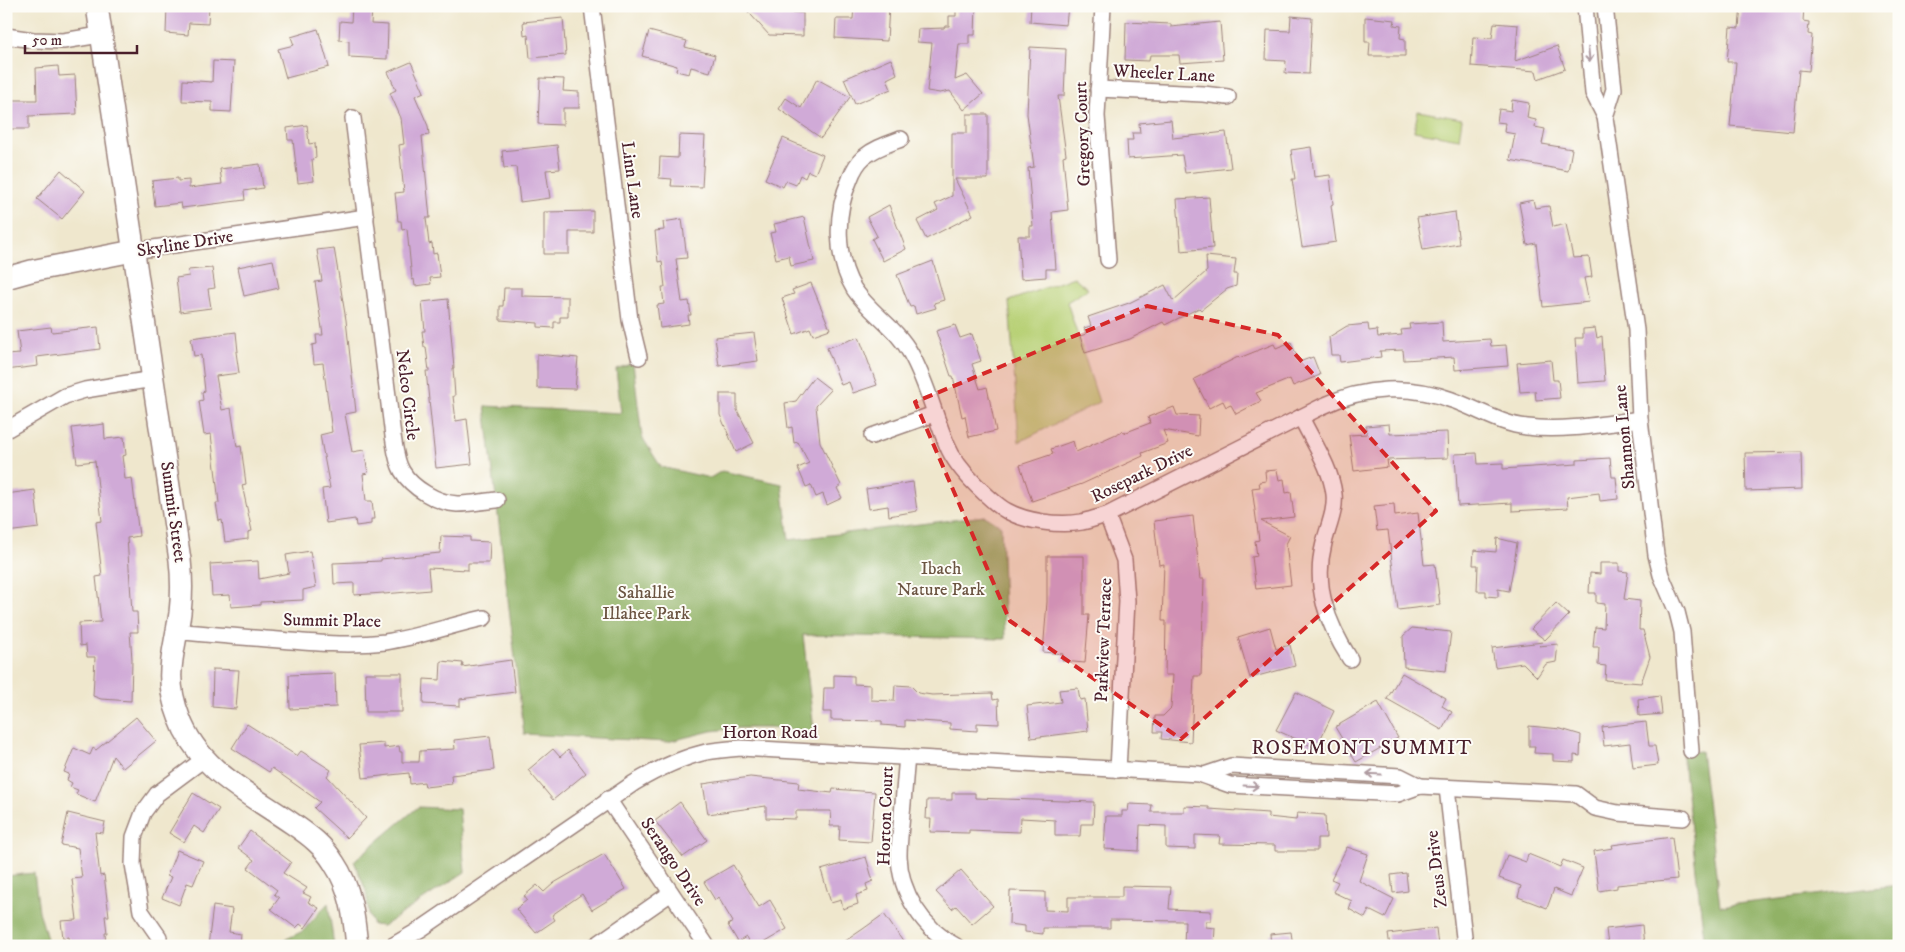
<svg xmlns="http://www.w3.org/2000/svg" width="1905" height="952" font-family="'IM FELL DW Pica',serif">
  <style>
    .green { fill: #b7d075; stroke: #807850 }
    .forest { fill: #91b266; stroke: #6e6848 }
    .building { fill: #d0aad7 }
    .lines { fill: none; stroke-linecap: round; stroke-linejoin: round }
    .street-casing { stroke: #9c837c; stroke-width: 18 }
    .secondary-casing { stroke: #9c837c; stroke-width: 24 }
    .street { stroke: #fff; stroke-width: 15 }
    .secondary { stroke: #fff; stroke-width: 21 }
    .oneway { stroke: #ae9aa0 }
    .marked { fill: #d62828; fill-opacity: 0.2; stroke: #d62828; stroke-width: 4; stroke-dasharray: 10 6; stroke-linejoin: round }
    .labels { text-anchor: middle; dominant-baseline: central; stroke-width: 4; stroke-linejoin: round; paint-order: stroke }
    .street-label { font-size: 18px; fill: #4a1f2b; stroke: #fdfcf7 }
    .park-label { font-size: 18px; fill: #6b5441; stroke: #fdfcf7 }
    .quarter-label { font-size: 20px; letter-spacing: 1px; fill: #4a1f2b; stroke: #fdfcf7 }
  </style>
  <rect width="100%" height="100%" fill="#fdfcf7"/>
  <filter id="ink" filterUnits="userSpaceOnUse"><feTurbulence type="fractalNoise" baseFrequency=".02" numOctaves="2"/><feDisplacementMap in="SourceGraphic" scale="10" xChannelSelector="R" yChannelSelector="G"/><feConvolveMatrix kernelMatrix="1 2 1 2 8 2 1 2 1" color-interpolation-filters="sRGB"/></filter>
  <filter id="wash" filterUnits="userSpaceOnUse"><feTurbulence type="fractalNoise" baseFrequency=".0096" numOctaves="4" result="noise"/><feDisplacementMap in="SourceGraphic" scale="20" xChannelSelector="R" yChannelSelector="G"/><feGaussianBlur stdDeviation="1.12" result="paint"/><feColorMatrix in="noise" values="0 0 0 0 0 0 0 0 0 0 0 0 0 0 0 0 0 1.4 0 .05"/><feComposite in="paint" operator="in"/></filter>
  <g filter="url(#wash)">
    <rect width="100%" height="100%" fill="#efe7cd"/>
    <g class="green">
      <path d="M1418,111L1462,119L1459,139L1414,131Z"/>
      <path d="M1074,277L1088,289L1067,302L1099,402L1019,442L1009,301Z"/>
    </g>
    <g class="forest">
      <path d="M633,363L642,437L661,467L710,478L722,471L782,484L789,540L985,516L1001,526L1005,639L803,635L814,731L769,728H739L711,731L667,742L524,734L485,406L621,413L616,369Z"/>
      <path d="M1701,751L1720,906L1899,885V946H1705L1682,753Z"/>
      <path d="M418,807L459,809L465,872L383,926L373,925L369,916L366,891L354,861Z"/>
      <path d="M34,873L39,911L49,946H6V876Z"/>
      <path d="M328,903L334,946H276L280,942L303,931Z"/>
    </g>
    <g id="blocks">
      <g class="building">
        <path d="M167,6H209L208,24L189,23L188,35L166,33Z"/>
        <path d="M743,6H783L787,12L803,13V36L769,35Z"/>
        <path d="M854,6H889L887,41L835,38L836,19H853Z"/>
        <path d="M956,6H976L975,35H969V44H959L955,80L967,75L983,94L964,110L950,91L940,93L927,91L932,43L917,42L918,29L944,28L945,26H949V16H956Z"/>
        <path d="M1031,6H1068L1066,25L1030,22Z"/>
        <path d="M1741,6L1804,7L1803,21L1809,22L1808,34L1812,35L1809,71L1799,70L1793,132L1730,126L1736,62H1727L1730,27L1739,28Z"/>
        <path d="M352,7L372,9L371,24L388,25L387,59L349,57V41L339,40L340,21L351,22Z"/>
        <path d="M1291,16L1312,18L1309,74L1285,73L1286,61L1266,60L1267,30L1290,31Z"/>
        <path d="M1365,17L1395,20L1394,25L1401,26L1400,38L1405,39V56H1369L1370,42H1365Z"/>
        <path d="M563,18L566,55L530,58L528,35L524,36L523,22Z"/>
        <path d="M1126,22L1171,24V27L1220,22L1223,60L1180,63L1179,55H1150L1149,61L1125,60Z"/>
        <path d="M1494,23L1518,25L1515,61L1557,46L1565,69L1538,79L1536,71L1471,66L1473,37L1492,38Z"/>
        <path d="M318,29L329,67L286,78L278,49L294,45L291,37Z"/>
        <path d="M649,31L687,41L685,47L715,55L710,72L691,67L689,74L676,71L677,66L642,56Z"/>
        <path d="M1030,47L1066,49L1064,96H1058L1066,155L1063,156L1068,210L1052,212L1056,269H1046V277L1021,279L1018,236H1030V226H1033L1028,168L1034,167L1027,114Z"/>
        <path d="M891,59L897,74L887,79L891,89L855,104L844,79Z"/>
        <path d="M213,61L234,62L231,112L212,111V102L182,101L183,80L212,82Z"/>
        <path d="M411,62L424,92L415,96L428,126L429,135L422,136L430,218H426L429,244L432,243L433,254L437,253L440,277L430,278L431,284L415,286L414,279L412,280L407,229L402,230L401,221H398L395,193L404,192L399,145L404,144L401,118L390,93L396,90L388,72Z"/>
        <path d="M58,66L59,76L75,75L77,114L29,116V129H6V100H37L36,68Z"/>
        <path d="M540,78L564,79L563,91L579,92V108H563V125L538,124Z"/>
        <path d="M817,79L850,97L821,138L779,109L786,98L801,108Z"/>
        <path d="M1512,100L1529,103L1527,118L1536,120L1535,127L1545,129L1542,144L1572,149L1568,171L1510,160L1515,134L1504,132L1505,123L1497,122L1499,109L1511,111Z"/>
        <path d="M967,114H988V179H955L973,215L926,239L917,221L938,210L935,204L952,196V133H967Z"/>
        <path d="M1171,120L1173,138L1226,132L1231,168L1185,173L1182,155L1128,159L1127,140H1133L1132,133H1140L1139,123Z"/>
        <path d="M307,125L309,144L315,143L316,158L312,159L314,181L298,183L293,140H288L287,128Z"/>
        <path d="M679,135L705,136L702,187L671,186L672,179L659,178L660,157L678,158Z"/>
        <path d="M783,138L823,155L815,174L808,171L805,178L800,175L796,185L786,181L783,187L765,179Z"/>
        <path d="M557,145L560,169L546,170L550,198L520,202L516,167L504,168L502,151Z"/>
        <path d="M1311,147L1314,177L1330,175L1333,204L1331,205L1336,242L1302,247L1292,179H1295L1291,150Z"/>
        <path d="M260,164L263,188L244,191L245,200L182,208L181,203L155,206L152,181L178,178V181L189,180V188L222,184L220,169Z"/>
        <path d="M61,170L85,191L62,219L37,199Z"/>
        <path d="M1209,197L1213,248L1181,251L1177,199Z"/>
        <path d="M1533,200L1535,208L1549,206L1553,227L1566,224L1573,258L1589,257L1592,277L1584,278L1589,302L1543,307L1536,243L1527,245L1519,203Z"/>
        <path d="M889,205L906,249L883,261L872,239L877,236L867,217Z"/>
        <path d="M593,211V232H569V254H544V212Z"/>
        <path d="M1455,212L1459,244L1423,250L1417,218Z"/>
        <path d="M804,217L814,261L791,266L789,256L776,259L770,233L776,232L774,224Z"/>
        <path d="M682,219L687,258L676,259L682,302L689,301L691,315H688L689,324L660,328L657,305L664,304L662,287H665L662,261L658,262L655,231L664,230L663,222Z"/>
        <path d="M334,248L346,320L356,412L345,414L352,452L364,450L368,473L363,474L366,501H372L374,519H371V524L356,526L355,519L326,523L322,489L330,488L320,435L332,432L323,363L314,364L312,345L317,344L316,335H323L315,282L322,281L317,250Z"/>
        <path d="M1206,256L1236,259L1234,274H1237L1236,286L1227,289L1201,310L1199,308L1165,325L1163,322L1130,339L1085,353L1080,336L1086,334L1084,328L1091,326L1088,317L1129,303L1165,285L1173,301L1207,271Z"/>
        <path d="M273,260L279,288L244,296L238,267Z"/>
        <path d="M933,261L944,300L934,303L936,308L916,314L914,306L910,307L897,275Z"/>
        <path d="M212,268L215,288L208,289L211,308L180,312L176,278L189,276L188,270Z"/>
        <path d="M811,283L830,329L813,335L810,328L794,334L782,298L794,294L792,290Z"/>
        <path d="M504,288H522V296L568,297V317H560V322H554V328L538,327V323L500,320V306H503Z"/>
        <path d="M448,299L454,368H453L455,396H453L456,421L467,419L472,464L436,468L426,371H429L426,347H424L422,331H425L422,302Z"/>
        <path d="M1442,322L1443,342L1490,339L1491,346L1506,345L1508,366L1455,370L1454,357L1404,360L1403,350L1380,351L1381,357L1340,362L1339,355H1331L1329,337L1347,326L1368,324L1369,331L1377,330L1378,337L1402,335L1401,330L1410,329L1409,324Z"/>
        <path d="M955,325L960,338L972,334L981,361L972,364L980,389L987,387L996,431L969,437L965,416L962,417L953,376H951L936,331Z"/>
        <path d="M51,327L52,332L98,327L100,349L37,357L38,366L6,370V355L20,354L17,331Z"/>
        <path d="M1595,328L1597,338L1602,336L1605,381L1578,383L1575,338H1583V329Z"/>
        <path d="M236,332L238,352H236L239,373L216,376L222,410L231,408L237,447L241,446L246,484L242,485L252,531L248,532V539L225,542L222,520L219,521L216,503H219L211,434L204,435L199,401L203,400L202,392L205,391L201,355L194,356L191,338Z"/>
        <path d="M754,333L758,361L719,366L715,337Z"/>
        <path d="M859,337L877,385L853,393L849,382L841,385L827,348Z"/>
        <path d="M1291,342L1299,362L1313,357L1320,375L1293,386L1290,379L1256,393L1261,401L1236,414L1231,405L1226,407L1223,401L1209,408L1194,379L1238,357L1239,358L1274,344L1276,348Z"/>
        <path d="M537,354L578,358L575,389L537,388Z"/>
        <path d="M1551,360L1553,380H1558L1560,398L1536,400L1535,391L1520,392L1517,363Z"/>
        <path d="M814,377L831,390L816,406L820,442L841,485L837,488L842,498L827,505L823,494L816,497L811,485L806,487L798,468L809,463L798,442L794,443L792,427L788,428L785,403L796,401Z"/>
        <path d="M720,394H737V410L754,443L736,452L720,415Z"/>
        <path d="M1174,407L1177,415L1199,416L1198,436L1163,430L1168,443L1142,453L1143,456L1082,484L1032,501L1020,465L1053,454L1051,449L1073,441L1076,452L1123,431L1124,433L1150,423L1148,417Z"/>
        <path d="M104,424L105,439L124,437L126,455L122,456L125,479L132,478L139,536L127,538L132,612H137L138,632H130L132,659L131,701L101,699L93,696L95,657H87L86,645L80,646L79,623L101,622L96,577L102,576L96,522L102,521L95,461L77,463L72,428Z"/>
        <path d="M1389,424L1390,434L1447,432L1448,458L1387,460L1388,467L1354,471L1349,435L1367,434L1366,426Z"/>
        <path d="M1801,452L1802,489L1746,491L1745,453Z"/>
        <path d="M1477,453L1478,464L1503,463V469L1577,464V460L1610,458L1612,477H1616L1618,499L1600,501L1599,493L1567,497L1568,508L1512,511V503L1458,506L1455,454Z"/>
        <path d="M1277,470L1279,480L1284,479L1286,493L1291,492L1294,517L1261,521L1290,536L1286,544L1291,585L1256,589L1252,557L1257,556L1255,541L1259,540L1252,488L1260,487L1259,482L1266,481L1265,471Z"/>
        <path d="M913,482L917,511L889,516L888,506L869,509L866,489Z"/>
        <path d="M35,490L39,528L6,532V494Z"/>
        <path d="M1394,504L1395,516L1418,513L1424,565L1435,564L1440,605L1398,610L1388,530L1377,531L1374,506Z"/>
        <path d="M1193,516L1200,579H1204L1201,676H1194L1191,742L1161,739L1162,732H1154L1155,716H1163L1171,708L1173,675H1165L1166,621H1162L1164,564L1159,565L1154,521Z"/>
        <path d="M441,536L470,537V541L490,542L489,563H468V570L428,568L430,590L384,594V593L354,595V583L334,584L333,563L381,561V559L440,553Z"/>
        <path d="M1497,538L1517,543L1515,557L1509,591L1498,589V597L1486,596V591H1477L1478,565H1473L1474,550L1496,552Z"/>
        <path d="M310,551L316,587L303,590V600L260,602V605L231,607L230,595L212,596L210,564L258,561L259,579L289,573L286,555Z"/>
        <path d="M1047,556H1084V615H1089L1085,663L1062,661L1063,654L1043,652L1047,602Z"/>
        <path d="M1600,563H1619V571L1628,572L1624,599L1640,601L1639,630H1643L1650,657L1641,683L1605,680L1606,666L1598,665L1599,647H1593L1595,627L1604,628L1605,604L1596,603V593H1589L1590,573L1600,574Z"/>
        <path d="M1556,603L1569,615L1545,640L1531,629Z"/>
        <path d="M1270,627L1276,649L1290,645L1295,666L1250,678L1238,637Z"/>
        <path d="M1412,628L1451,632L1446,671L1404,667L1403,636Z"/>
        <path d="M1543,642L1539,646L1558,644L1556,662L1546,664L1537,677L1523,663L1495,667L1492,648Z"/>
        <path d="M511,660L515,692L460,699V706L423,704L424,679L440,680L441,661L463,663L462,667Z"/>
        <path d="M213,669L239,670L236,709L212,707Z"/>
        <path d="M335,673L336,707L290,709L289,675Z"/>
        <path d="M365,673H402V712H366Z"/>
        <path d="M1402,673L1446,698L1442,706L1452,712L1442,730L1387,699Z"/>
        <path d="M834,675L854,676V684L871,685V700L894,701L895,685L911,686L918,693L932,695L992,693L993,700L998,699L999,724L977,723V731L950,729V723L905,720V727L882,725V721L831,720V712H823L824,688H834Z"/>
        <path d="M1078,688L1080,700L1085,699L1088,731L1031,738L1027,706L1061,702L1059,690Z"/>
        <path d="M1296,692L1334,711L1316,748L1276,730Z"/>
        <path d="M1660,696L1662,714L1639,716L1638,699Z"/>
        <path d="M1378,702L1398,738L1356,762L1335,727Z"/>
        <path d="M136,717L156,741L123,768L113,756L95,802L76,794L78,790L70,787L72,783L67,780L69,774L64,772L74,748L90,755L93,748L96,750Z"/>
        <path d="M1646,722L1649,746H1655L1658,765L1633,768L1630,743L1604,746L1602,727Z"/>
        <path d="M247,724L297,756L301,751L331,770L327,776L366,818L347,838L314,808L320,802L272,768L269,772L232,748Z"/>
        <path d="M1529,726L1561,729L1581,735L1580,756L1574,755V762L1553,761V754L1534,753L1535,746H1529Z"/>
        <path d="M490,736L494,770L451,775L452,784L425,787L424,782L410,784L409,773L363,778L359,745L384,743V748L399,746L400,752H402V762H419L420,751L455,749L454,740Z"/>
        <path d="M553,749L560,757L568,750L586,773L553,800L528,770Z"/>
        <path d="M750,777L799,782L798,789L832,793L833,789L875,792L871,842L839,840L840,826H830L831,811H796V819L766,818V806L708,814L703,784Z"/>
        <path d="M193,793L219,809L204,833L194,826L184,842L169,833Z"/>
        <path d="M952,793H975V798L1094,802L1093,824H1081L1080,836H1055V820L1021,818L1020,832L969,830V833L930,832L931,819H926L927,800H952Z"/>
        <path d="M680,802L707,840L683,857L655,821Z"/>
        <path d="M1129,804L1152,805L1151,812H1184V806L1209,807V809L1268,813V817L1296,820L1297,813L1325,815L1326,838H1317V851H1275V845L1219,844L1220,836L1195,835V849L1166,848V826L1140,825L1139,851L1104,849L1106,816H1122V811H1128Z"/>
        <path d="M68,813L105,822L103,833L95,832L100,876L104,875L109,916H105L107,933H105L106,946H73V943L70,944L69,937L63,938L61,921L77,920L72,879L82,878L78,848L61,845Z"/>
        <path d="M250,831L291,862L283,873L307,888L303,893L311,897L308,902L319,908L305,928L300,924L296,928L271,909L279,898L274,894L277,890L248,868L254,860L238,848Z"/>
        <path d="M1672,837L1677,879L1617,885V888L1599,891L1594,851L1613,848L1612,845Z"/>
        <path d="M1347,847L1368,854L1359,881L1394,899L1385,918L1369,910L1365,918L1349,909L1352,901L1333,892L1338,882L1331,879Z"/>
        <path d="M177,850L203,861L193,885L187,883L179,905L162,898L171,877L167,876Z"/>
        <path d="M604,854L626,889L592,910L582,894L552,915L555,920L536,933L516,909L527,900L524,896L537,885L544,892L554,883Z"/>
        <path d="M1528,854L1560,867L1563,860L1583,868L1571,896L1554,889L1547,908L1518,897L1521,886L1499,878L1507,855L1526,862Z"/>
        <path d="M866,857L873,881L866,884L868,891L856,895L858,904L843,909L841,900L831,903L821,870Z"/>
        <path d="M733,865L759,907L770,900L787,929L758,946H751L746,937L738,942L728,925L733,922L718,897L715,900L704,882Z"/>
        <path d="M961,870L993,906L972,924L956,906L952,909L936,892Z"/>
        <path d="M1406,873L1408,891L1393,893L1391,875Z"/>
        <path d="M1122,886L1171,887L1169,909L1211,911V921H1206V927L1215,928L1214,946H1184L1185,921L1110,920V928H1043V934L1025,932V926L1009,924L1010,891L1045,892V910L1068,911V897H1122Z"/>
        <path d="M213,906L232,909L229,932L241,934L240,946H208Z"/>
        <path d="M884,914L906,946H838L863,929Z"/>
        <path d="M1642,925L1644,946H1608L1606,929Z"/>
        <path d="M1436,928L1438,946H1390L1388,934Z"/>
        <path d="M1291,932L1293,946H1271L1270,934Z"/>
      </g>
    </g>
  </g>
  <g filter="url(#ink)">
    <use href="#blocks" fill-opacity="0" stroke="#9c837c" stroke-width="1"/>
    <g class="lines">
      <defs>
        <g id="street">
          <path d="M592,6L630,320L639,357"/>
          <path d="M1103,6L1097,116L1108,260"/>
          <path d="M1585,6L1593,93L1605,117L1636,330L1640,419L1656,555L1661,575L1677,612L1682,632L1691,751"/>
          <path d="M1605,6L1614,89L1605,117"/>
          <path d="M6,36L33,40L63,41L100,35"/>
          <path d="M1098,89L1203,94L1228,97"/>
          <path d="M353,118L393,436C395,447 396,461 402,471C412,488 437,503 457,504C470,504 484,501 497,500"/>
          <path d="M901,139C888,144 875,148 864,157C857,163 853,171 850,179C835,213 835,257 854,289C870,313 897,328 911,354C927,382 934,415 947,445C953,460 964,473 976,485C985,494 996,505 1007,511C1027,522 1060,526 1082,522C1090,520 1099,517 1107,515L1323,406C1363,387 1411,384 1452,400C1478,409 1500,424 1527,427C1563,432 1604,424 1640,419"/>
          <path d="M133,251L366,217"/>
          <path d="M1301,417C1312,441 1331,467 1334,494C1336,510 1328,527 1324,543C1313,586 1327,623 1350,659"/>
          <path d="M6,430L65,396L85,390L153,379"/>
          <path d="M872,436L934,414"/>
          <path d="M1107,515L1124,560L1127,601L1118,770"/>
          <path d="M177,631C211,635 245,637 279,640C314,643 350,646 385,642C419,637 451,625 484,618"/>
          <path d="M907,757C905,776 904,795 902,814C901,828 899,842 899,856C900,893 923,929 956,946"/>
          <path d="M1204,775L1231,766L1400,776L1420,786"/>
          <path d="M1447,788L1465,946"/>
          <path d="M608,799L707,946"/>
          <path d="M159,937L141,911L133,864L134,837L143,813L157,794L204,759"/>
          <path d="M392,946L421,929L634,783C656,770 680,758 706,752C717,750 729,749 741,748L1199,774L1230,785L1398,794L1420,786L1576,794L1595,808L1618,813L1683,818"/>
          <path d="M595,946L671,893"/>
        </g>
        <g id="secondary">
          <path d="M97,6L180,560C182,578 182,596 180,613C174,654 163,676 179,717C198,770 250,794 293,824C309,835 324,846 334,863C351,888 354,916 357,946"/>
          <path d="M6,278L31,271L133,251"/>
        </g>
      </defs>
      <use href="#street" class="street-casing"/>
      <use href="#secondary" class="secondary-casing"/>
      <use href="#street" class="street"/>
      <use href="#secondary" class="secondary"/>
    </g>
    <defs><path id="oneway-shaft" d="M-6 0H5M1.5-3L5.5 0L1.5 3" fill="none" stroke-width="1.6" stroke-linecap="round" stroke-linejoin="round" transform="scale(1.25)"/></defs>
    <g class="oneway">
      <use href="#oneway-shaft" transform="translate(1589 55) rotate(84)"/>
      <use href="#oneway-shaft" transform="translate(1374 774) rotate(-177)"/>
      <use href="#oneway-shaft" transform="translate(1251 786) rotate(3)"/>
    </g>
  </g>
  <path class="marked" d="M1147,306L1278,335L1436,511L1181,739L1010,621L915,402Z"/>
  <g class="labels">
    <g class="street-label">
      <text transform="translate(1164 74) rotate(3)">Wheeler Lane</text>
      <text transform="translate(1083 134) rotate(-92)">Gregory Court</text>
      <text transform="translate(632 180) rotate(82)">Linn Lane</text>
      <text transform="translate(185 244) rotate(-9)">Skyline Drive</text>
      <text transform="translate(407 395) rotate(83)">Nelco Circle</text>
      <text transform="translate(1625 437) rotate(-95)">Shannon Lane</text>
      <text transform="translate(1142 474) rotate(-26)">Rosepark Drive</text>
      <text transform="translate(173 512) rotate(82)">Summit Street</text>
      <text transform="translate(332 621) rotate(1)">Summit Place</text>
      <text transform="translate(1104 640) rotate(-88)">Parkview Terrace</text>
      <text x="770" y="733">Horton Road</text>
      <text transform="translate(886 816) rotate(-88)">Horton Court</text>
      <text transform="translate(673 862) rotate(56)">Serango Drive</text>
      <text transform="translate(1437 869) rotate(-97)">Zeus Drive</text>
    </g>
    <g class="park-label">
      <text x="941" y="569">Ibach<tspan x="941" dy="21">Nature Park</tspan></text>
      <text x="646" y="593">Sahallie<tspan x="646" dy="21">Illahee Park</tspan></text>
    </g>
    <g class="quarter-label">
      <text x="1362" y="748">ROSEMONT SUMMIT</text>
    </g>
  </g>
  <rect width="1905" height="952" fill="none" stroke="#fdfcf7" stroke-width="25"/>
  <path d="M25 45v8h112v-8" fill="none" stroke="#4a1f2b" stroke-width="2.5"/>
  <text x="32" y="45" font-size="15" fill="#4a1f2b" stroke="#fdfcf7" stroke-width="4" paint-order="stroke">50 m</text>
</svg>
